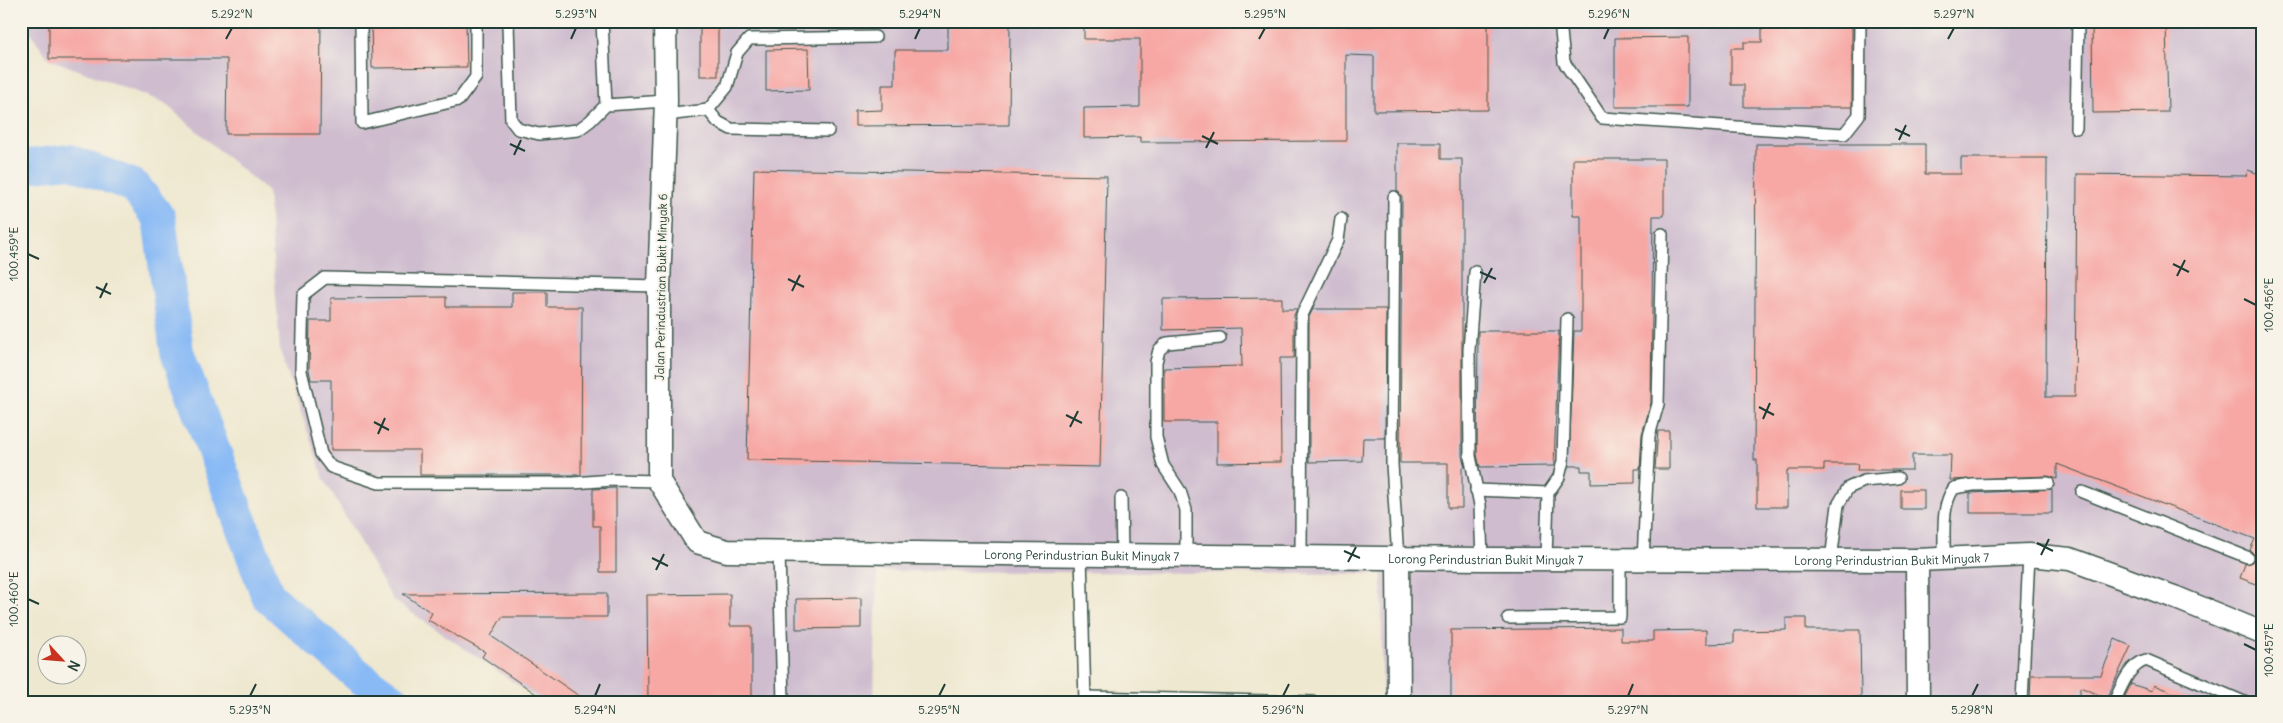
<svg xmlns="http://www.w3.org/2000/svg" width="2283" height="723" font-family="Delius,sans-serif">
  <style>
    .industrial { fill: #cfbdcf }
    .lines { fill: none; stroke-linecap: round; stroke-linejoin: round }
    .river { stroke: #89baf5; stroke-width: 34 }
    .building { fill: #f7a8a5 }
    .service-casing { stroke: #3e574b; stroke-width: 14 }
    .minor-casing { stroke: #3e574b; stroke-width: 25 }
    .service { stroke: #fff; stroke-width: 11 }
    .minor { stroke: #fff; stroke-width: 22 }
    .ticks { fill: none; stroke: #1f3d34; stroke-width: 2 }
    .labels { text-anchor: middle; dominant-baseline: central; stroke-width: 4; stroke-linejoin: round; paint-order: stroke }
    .street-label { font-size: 12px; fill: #1f3d34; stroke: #f7f3e8 }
    .neatline { fill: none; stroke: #1f3d34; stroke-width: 2 }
    .ticks-label { font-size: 12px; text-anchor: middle; fill: #1f3d34 }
  </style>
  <rect width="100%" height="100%" fill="#f7f3e8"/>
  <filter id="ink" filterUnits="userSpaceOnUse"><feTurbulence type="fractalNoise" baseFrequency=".02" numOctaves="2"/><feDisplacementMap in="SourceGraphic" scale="10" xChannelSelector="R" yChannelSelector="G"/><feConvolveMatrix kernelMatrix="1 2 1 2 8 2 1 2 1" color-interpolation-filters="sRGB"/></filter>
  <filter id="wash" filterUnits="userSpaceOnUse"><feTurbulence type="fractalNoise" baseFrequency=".0096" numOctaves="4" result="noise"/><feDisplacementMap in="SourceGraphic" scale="20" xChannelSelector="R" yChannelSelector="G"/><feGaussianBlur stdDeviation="1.12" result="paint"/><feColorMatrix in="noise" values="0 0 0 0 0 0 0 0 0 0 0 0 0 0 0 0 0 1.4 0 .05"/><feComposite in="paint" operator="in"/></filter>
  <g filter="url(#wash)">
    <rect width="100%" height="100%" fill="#efe8d0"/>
    <path class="industrial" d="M22,21H2262V702H1382V574L877,571L874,702H543L393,600L324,479L280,351L268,192L163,102L49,59Z"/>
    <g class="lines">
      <path class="river" d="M21,167L69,161L134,186L159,218L177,352L268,596L359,676L395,702"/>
    </g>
    <g id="blocks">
      <g class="building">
        <path d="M49,21H321L320,134H226L227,59H49Z"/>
        <path d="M371,21H466L467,67L372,68Z"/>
        <rect x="700" y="21" width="18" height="55"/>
        <path d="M948,21H1010L1009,125L855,126V111L882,110V85H895V50H948Z"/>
        <path d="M1084,21H1346V26H1374V21H1488V110L1374,111V56L1346,55V141L1140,142V137L1084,138V108L1140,107V39H1084Z"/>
        <path d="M1762,21H1852V107H1744V85H1731V48H1744V42H1762Z"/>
        <path d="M2092,21H2166L2168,112L2093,113Z"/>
        <path d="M1688,37V107H1615V38Z"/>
        <path d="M808,49L809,90L766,91V50Z"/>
        <path d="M1397,143H1441V159H1462V456L1465,467H1462V508H1448V463H1400L1402,197L1397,190Z"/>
        <path d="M1756,144H1925V174H1961V158H2047L2046,397H2075L2077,174L2246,176L2248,170L2262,175V586L2240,578L2245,564L2251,563L2254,559L2253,553L2250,550L2255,539L2057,464V479L2048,476L1950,480L1951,455H1912V470H1857L1858,464H1824V470H1787V507H1757V460H1754Z"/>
        <path d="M1573,159H1664V216H1653L1651,403L1642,434L1640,469H1635V483L1591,484V471H1581V466H1569L1574,331H1581V216H1573Z"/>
        <path d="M754,169L1107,176L1100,467L747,460Z"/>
        <path d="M512,292H547V307H582L581,475H420V450H331V380H311L309,370L310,321H331V298L446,297V307H512Z"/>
        <path d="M1282,298V309H1297L1294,315V358H1280L1281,462L1217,463V422H1164V368L1242,366L1241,328L1163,330V299Z"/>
        <path d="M1313,309H1386L1385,438H1363L1362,461L1309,462V317Z"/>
        <path d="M1478,331H1559L1554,466L1480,467L1477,455Z"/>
        <path d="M1658,431H1669V469H1655Z"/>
        <path d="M616,488V572H600V526H593V489Z"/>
        <path d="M2052,489V513H1970V493Z"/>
        <rect x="1901" y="490" width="23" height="19"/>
        <path d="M607,593V617H502L491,636L588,702H548L482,657L485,652L428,620L432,613L403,594Z"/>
        <path d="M730,594V626H752V702H648L647,595Z"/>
        <path d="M861,598V628L796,629V599Z"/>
        <path d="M1786,618H1806V630H1860L1861,697L1807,698V702H1776L1777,698L1716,699V702H1451V630L1621,628V641H1653V631L1706,630V644L1734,643V631L1786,630Z"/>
        <path d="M2115,639L2131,646L2107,698L2080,687V702H2030L2031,675H2101Z"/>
        <path d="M2131,684L2152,691L2154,685L2196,702H2122Z"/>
      </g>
    </g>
  </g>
  <g filter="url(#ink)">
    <use href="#blocks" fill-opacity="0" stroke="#3e574b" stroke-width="1"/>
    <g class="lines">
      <defs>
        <g id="service">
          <path d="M361,21L362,123L459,100L476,77V21"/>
          <path d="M602,21L606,105"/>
          <path d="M1560,21L1564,62L1602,118L1844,134L1859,115L1860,21"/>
          <path d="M508,23L511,120L518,129L539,134L578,130L590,121L606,105L666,101"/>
          <path d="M708,110L727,87L737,53L749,39L875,37"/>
          <path d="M666,115L708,110L718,122L731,129L828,131"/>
          <path d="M2076,128L2078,21"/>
          <path d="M1394,197L1392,464L1398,559"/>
          <path d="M1475,272L1469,350L1470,456L1480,505L1482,559"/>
          <path d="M659,481L613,480L573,483H379L331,467L321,454L301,371L303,295L325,278L659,286"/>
          <path d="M1476,490L1548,493"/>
          <path d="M2082,492L2247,557"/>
          <path d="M1121,498L1122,556"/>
          <path d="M779,552L783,702"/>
          <path d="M1081,555L1085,702"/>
          <path d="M1186,557V510L1180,491L1163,465L1156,437V362L1159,350L1167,343L1220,338"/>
          <path d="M1301,558L1302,315L1338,240L1341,219"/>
          <path d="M1546,559L1548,493L1559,477L1563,461L1567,319"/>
          <path d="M1643,560L1649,436L1658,404L1662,234"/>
          <path d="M1831,560L1838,505L1848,488L1864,481L1898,478"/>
          <path d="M1944,560C1945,537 1940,507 1954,488L1973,485L2048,483"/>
          <path d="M1508,618L1620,617V560"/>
          <path d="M1085,697L1313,702"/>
          <path d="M2022,702L2029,555"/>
          <path d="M2114,702C2122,686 2128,666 2146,660L2244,702"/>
        </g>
        <g id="minor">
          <path id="s1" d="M665,21L666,101L659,286V481L697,542L727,551L1482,559L1917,560L2029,555L2070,559L2174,597L2262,633"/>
          <path d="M1398,559L1399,702"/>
          <path d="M1917,560L1918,702"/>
        </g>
      </defs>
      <use href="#service" class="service-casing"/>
      <use href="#minor" class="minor-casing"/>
      <use href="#service" class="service"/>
      <use href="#minor" class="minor"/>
    </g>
  </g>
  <path class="ticks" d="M226,39L232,28M571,39L576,28M915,39L920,28M1259,39L1265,28M1604,39L1609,28M1948,39L1954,28M1895,129L1910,136M1202,136L1218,144M1899,140L1906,125M510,144L525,151M1206,148L1214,132M514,155L521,140M28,254L39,259M2173,264L2189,272M1480,272L1496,279M2177,276L2185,260M788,279L804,287M1484,283L1492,268M96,287L111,294M792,291L800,275M100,298L107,283M2244,299L2256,305M1759,407L1774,415M1066,415L1082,423M1763,419L1770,403M374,422L389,430M1070,427L1078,411M378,434L385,418M2037,543L2053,551M1344,551L1360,558M2041,555L2049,539M652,558L668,566M1348,562L1356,547M656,570L664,554M28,599L39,604M2244,644L2256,650M250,696L256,684M595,696L600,684M939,696L945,684M1283,696L1289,684M1628,696L1633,684M1972,696L1978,684"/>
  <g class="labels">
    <g class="street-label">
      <text transform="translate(661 287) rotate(-89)">Jalan Perindustrian Bukit Minyak 6</text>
      <text stroke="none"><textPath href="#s1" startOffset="918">Lorong Perindustrian Bukit Minyak 7</textPath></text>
      <text stroke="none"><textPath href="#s1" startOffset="1728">Lorong Perindustrian Bukit Minyak 7</textPath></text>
      <text stroke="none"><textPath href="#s1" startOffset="1322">Lorong Perindustrian Bukit Minyak 7</textPath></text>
    </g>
  </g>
  <rect width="2283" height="723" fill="none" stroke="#f7f3e8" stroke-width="55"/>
  <g transform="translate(62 660) rotate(116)"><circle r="24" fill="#f7f3e8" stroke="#a1aaa0"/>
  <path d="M0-4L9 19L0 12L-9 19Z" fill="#c8321e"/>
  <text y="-8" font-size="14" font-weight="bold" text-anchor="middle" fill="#1f3d34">N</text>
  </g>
  <rect x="28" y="28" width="2228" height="668" class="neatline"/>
  <g class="ticks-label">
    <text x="232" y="18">5.292°N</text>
    <text x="576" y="18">5.293°N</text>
    <text x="920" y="18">5.294°N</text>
    <text x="1265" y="18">5.295°N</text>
    <text x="1609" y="18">5.296°N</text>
    <text x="1954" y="18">5.297°N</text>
    <text transform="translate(14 254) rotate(-90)" y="4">100.459°E</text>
    <text transform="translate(2269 305) rotate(-90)" y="4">100.456°E</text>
    <text transform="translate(14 599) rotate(-90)" y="4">100.460°E</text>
    <text transform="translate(2269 650) rotate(-90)" y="4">100.457°E</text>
    <text x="250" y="714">5.293°N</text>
    <text x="595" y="714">5.294°N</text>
    <text x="939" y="714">5.295°N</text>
    <text x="1283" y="714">5.296°N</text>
    <text x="1628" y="714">5.297°N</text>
    <text x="1972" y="714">5.298°N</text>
  </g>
</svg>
